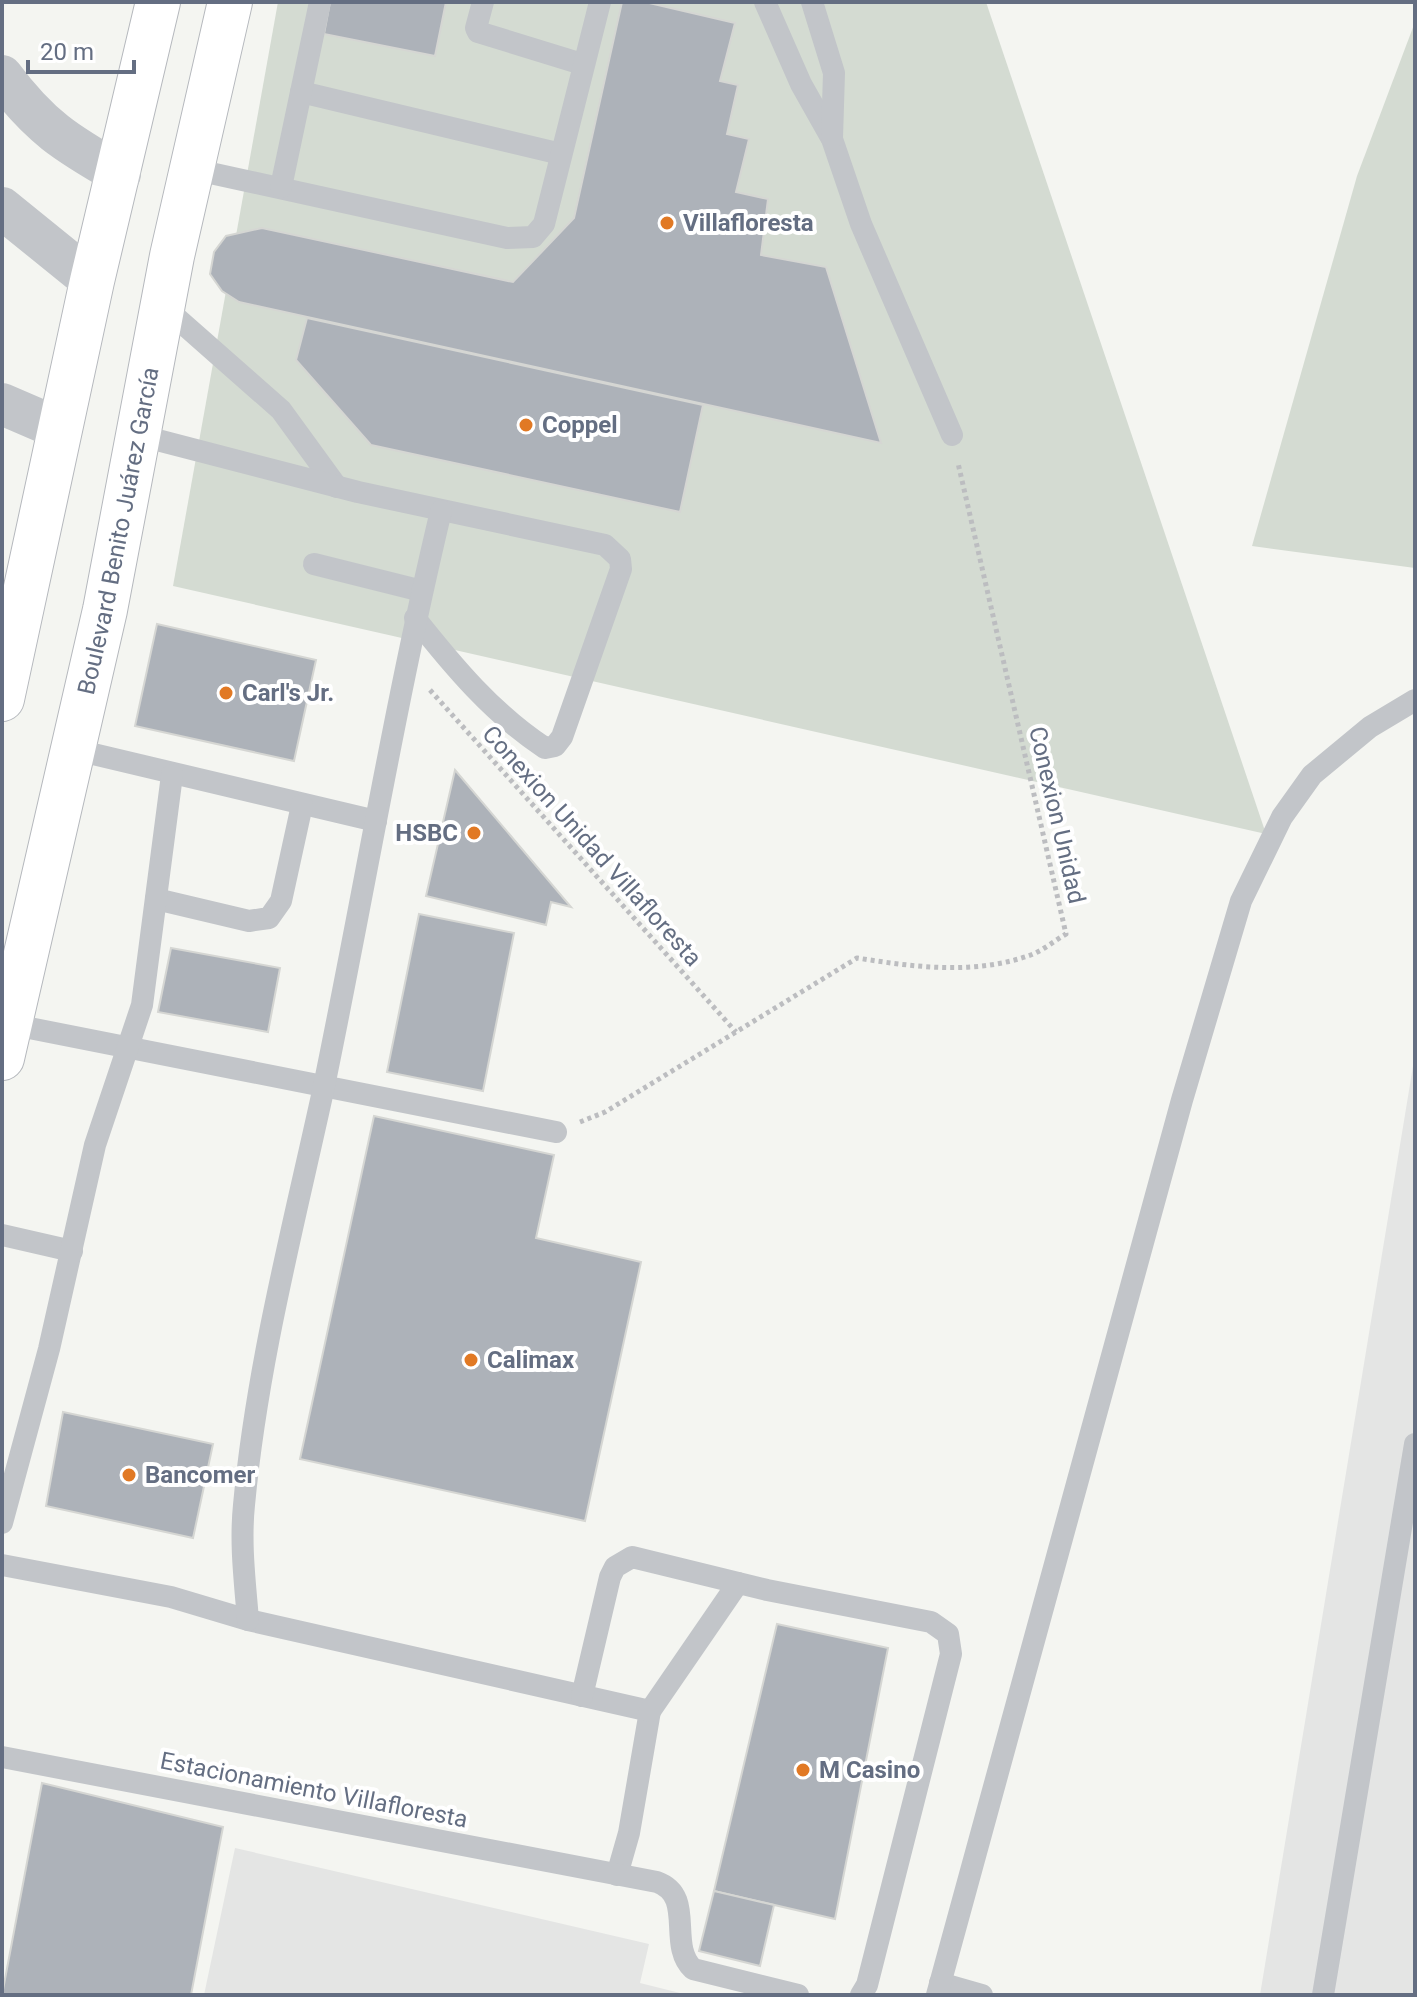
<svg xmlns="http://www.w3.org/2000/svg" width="1417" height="1997" font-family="Roboto,sans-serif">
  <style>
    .built { fill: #e4e5e4 }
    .green { fill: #d4dbd2 }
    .building { fill: #adb2b9; stroke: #d5d6d3; stroke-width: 2 }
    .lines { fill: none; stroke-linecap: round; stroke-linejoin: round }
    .primary-casing { stroke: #b5b8bd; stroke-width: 46 }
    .path { stroke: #bcbdc0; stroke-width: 5; stroke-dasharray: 4 4; stroke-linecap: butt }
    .service { stroke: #c2c5c9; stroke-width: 22 }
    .minor { stroke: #c2c5c9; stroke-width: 42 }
    .primary { stroke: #fff; stroke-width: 44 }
    .poi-dot { fill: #e17924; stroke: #fff; stroke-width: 3 }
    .labels { text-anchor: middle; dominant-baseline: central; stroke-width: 8; stroke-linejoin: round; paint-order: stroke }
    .poi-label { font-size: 24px; font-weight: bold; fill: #646e82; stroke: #fff; text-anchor: start }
    .street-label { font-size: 24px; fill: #646e82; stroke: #fff }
  </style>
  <rect width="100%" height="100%" fill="#f4f5f1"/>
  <g class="built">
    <path d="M1415,1054V1995H1260Z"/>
    <path d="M235,1848L649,1944L640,1983L688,1995H204Z"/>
  </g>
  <g class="green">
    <path d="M278,2H986L1266,834L173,586Z"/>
    <path d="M1415,22V568L1252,546L1357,176Z"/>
  </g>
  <g class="building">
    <path d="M330,2H446L435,56L324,34Z"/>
    <path d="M622,2H645L735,23L720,81L738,85L727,134L749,139L736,192L768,199L761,255L826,267L881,443L239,302L222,291L210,274L214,252L226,236L262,228L513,282L574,218Z"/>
    <path d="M307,318L703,405L680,512L371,445L296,360Z"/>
    <path d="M157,624L316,660L294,761L135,726Z"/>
    <path d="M455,770L571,907L551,902L546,925L426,896Z"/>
    <path d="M419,914L514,933L483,1091L387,1072Z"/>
    <path d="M171,948L280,968L268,1032L158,1012Z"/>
    <path d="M374,1116L554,1155L536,1238L641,1262L585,1521L300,1459Z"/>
    <path d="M63,1412L213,1444L193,1538L46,1506Z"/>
    <path d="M777,1624L888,1648L835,1919L714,1891Z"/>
    <path d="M42,1783L223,1827L191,1995H2Z"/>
    <path d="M714,1891L774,1905L760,1966L699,1951Z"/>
  </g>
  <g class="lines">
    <defs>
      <g id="primary">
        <path d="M2,699L92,281L158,2"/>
        <path id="s1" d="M2,1058L105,610L172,256L230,2"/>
      </g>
    </defs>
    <use href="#primary" class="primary-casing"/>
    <g class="path">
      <path d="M430,690L736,1032"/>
      <path d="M580,1122L605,1112L857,958C915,967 972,975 1028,956C1041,952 1054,941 1066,934L958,463"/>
    </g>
    <g class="service">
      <path d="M483,2L476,28L478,32L582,64"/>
      <path d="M765,2L801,84L832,139L861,224L952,435"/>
      <path d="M812,2L834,73L832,138"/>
      <path d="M301,92L561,154"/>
      <path d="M192,169L507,238L533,237L544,224L600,2"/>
      <path d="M281,187L320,2"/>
      <path d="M163,306L281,410L337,487"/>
      <path d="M138,435L358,492L605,545L620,559L621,569L562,737L555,746L545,748C493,714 453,666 415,618"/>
      <path d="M314,564L422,591"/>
      <path d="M72,749L376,821"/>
      <path d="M156,899L249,921L269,918L281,901L302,805"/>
      <path d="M9,1024L556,1132"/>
      <path d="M2,1235L72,1251"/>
      <path d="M2,1523L49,1349L95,1145L142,1005L172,775"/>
      <path d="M2,1565L171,1597L248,1620L650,1711L629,1833L617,1875"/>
      <path d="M248,1620C245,1582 240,1544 244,1505C257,1365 293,1228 323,1091C363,898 395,703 441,511"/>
      <path d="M582,1696L610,1577L615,1567L632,1557L767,1590L931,1622L948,1634L951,1654L867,1985L861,1995"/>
      <path d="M650,1711L738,1583"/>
      <path d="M2,1757L657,1882C696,1896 667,1945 693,1969L798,1995"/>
      <path d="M940,1983L982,1995"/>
      <path d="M937,1995L1182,1100L1241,901L1282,817L1312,775L1370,727L1415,700"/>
      <path d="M1323,1995L1415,1444"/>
    </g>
    <g class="minor">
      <path d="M2,76C40,127 66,143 120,174"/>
      <path d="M2,208L92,281"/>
      <path d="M2,404L60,429"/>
    </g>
    <use href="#primary" class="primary"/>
  </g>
  <g class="poi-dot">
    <circle cx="667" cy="223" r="8"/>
    <circle cx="526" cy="425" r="8"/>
    <circle cx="226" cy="693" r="8"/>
    <circle cx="474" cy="833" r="8"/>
    <circle cx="471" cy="1360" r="8"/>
    <circle cx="129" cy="1475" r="8"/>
    <circle cx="803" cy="1770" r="8"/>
  </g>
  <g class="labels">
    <g class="poi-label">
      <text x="683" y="223">Villafloresta</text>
      <text x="542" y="425">Coppel</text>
      <text x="242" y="693">Carl's Jr.</text>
      <text x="458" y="833" text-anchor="end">HSBC</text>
      <text x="487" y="1360">Calimax</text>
      <text x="145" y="1475">Bancomer</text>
      <text x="819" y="1770">M Casino</text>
    </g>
    <g class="street-label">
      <text stroke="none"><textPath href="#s1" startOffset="540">Boulevard Benito Juárez García</textPath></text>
      <text transform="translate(1057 815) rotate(77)">Conexion Unidad</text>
      <text transform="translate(592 846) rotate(48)">Conexion Unidad Villafloresta</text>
      <text transform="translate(314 1790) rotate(11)">Estacionamiento Villafloresta</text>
    </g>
  </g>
  <rect width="1417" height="1997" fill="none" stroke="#646e82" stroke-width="8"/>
  <path d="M28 60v12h106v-12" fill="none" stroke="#646e82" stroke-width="4"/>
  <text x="40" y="60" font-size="24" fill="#646e82" stroke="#ffffff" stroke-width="6" paint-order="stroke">20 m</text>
</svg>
